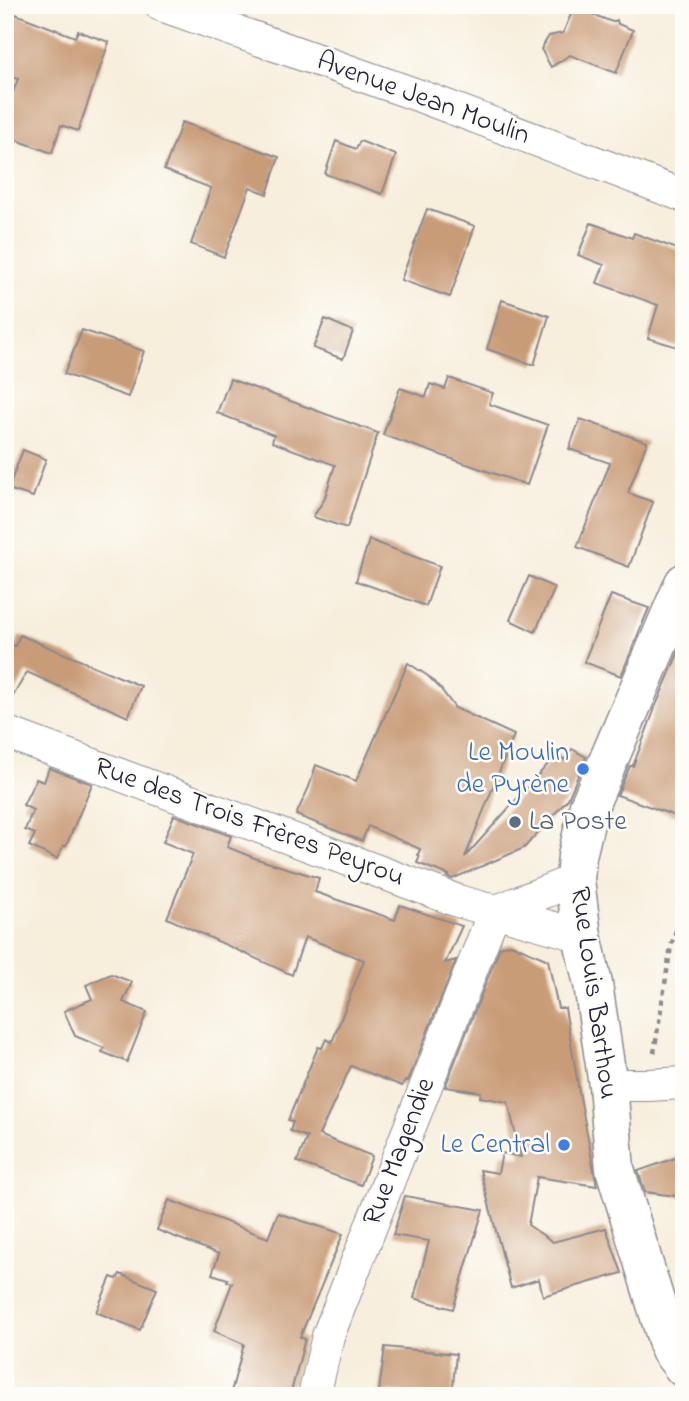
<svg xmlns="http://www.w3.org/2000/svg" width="689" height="1401" font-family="'Indie Flower',sans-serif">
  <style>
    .building { fill: #c99c78 }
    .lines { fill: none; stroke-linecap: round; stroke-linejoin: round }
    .street-casing { stroke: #8c888c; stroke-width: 34 }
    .secondary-casing { stroke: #8c888c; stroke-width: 41 }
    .path { stroke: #8c888c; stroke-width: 4.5; stroke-dasharray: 5 5; stroke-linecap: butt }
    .street { stroke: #fff; stroke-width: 32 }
    .secondary { stroke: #fff; stroke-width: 38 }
    .shop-dot { fill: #3f7fe0; stroke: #fdfcf7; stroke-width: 2.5 }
    .service-dot { fill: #5c6f8a; stroke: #fdfcf7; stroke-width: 2.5 }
    .labels { text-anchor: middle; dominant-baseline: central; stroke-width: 5; stroke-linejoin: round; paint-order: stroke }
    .street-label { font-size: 28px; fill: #22223b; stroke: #fdfcf7 }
    .shop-label { font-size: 28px; fill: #366cbe; stroke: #fdfcf7; text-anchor: end }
    .service-label { font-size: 28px; fill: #4e5e75; stroke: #fdfcf7; text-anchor: start }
  </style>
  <rect width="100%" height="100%" fill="#fdfcf7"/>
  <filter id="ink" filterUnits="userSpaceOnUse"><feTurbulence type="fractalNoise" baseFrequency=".0143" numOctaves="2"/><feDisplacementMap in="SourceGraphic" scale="14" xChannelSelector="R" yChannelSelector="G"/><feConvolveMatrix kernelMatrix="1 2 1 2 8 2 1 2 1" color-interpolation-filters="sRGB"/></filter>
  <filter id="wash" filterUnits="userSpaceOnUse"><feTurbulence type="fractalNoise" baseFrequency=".00686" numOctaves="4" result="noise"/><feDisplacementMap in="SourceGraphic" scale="28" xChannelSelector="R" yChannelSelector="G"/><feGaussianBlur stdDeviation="1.57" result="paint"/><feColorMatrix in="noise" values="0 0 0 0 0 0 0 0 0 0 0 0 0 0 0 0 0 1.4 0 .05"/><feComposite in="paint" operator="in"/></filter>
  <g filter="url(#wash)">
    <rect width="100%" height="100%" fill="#f7eedc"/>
    <g id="blocks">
      <g class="building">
        <path d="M574,7L612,22L617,20L618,24L633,30L616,73L570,55L551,67L541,49L549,36L563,33Z"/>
        <path d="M5,10L75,37L78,31L109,42L78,131L61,125L52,153L5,136V113L18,79L5,75Z"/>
        <path d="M182,122L279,157L267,194L250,187L224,257L191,244L211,188L164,170Z"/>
        <path d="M336,141L356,149L360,141L396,155L382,194L325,174Z"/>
        <path d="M427,209L475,226L450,297L401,280Z"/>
        <path d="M591,223L632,238L634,233L677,249L679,244L684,245V349L648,338L658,305L597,283L604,265L578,255Z"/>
        <path d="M502,300L549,316L534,365L487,349Z"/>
        <path d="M325,319L353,331L343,359L313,348Z"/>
        <path d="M82,330L144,351L128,397L64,374Z"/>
        <path d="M449,378L493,393L489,404L548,425L527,485L383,435L400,388L426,397L430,384L445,389Z"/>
        <path d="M230,379L378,433L347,528L313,517L324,500L335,465L272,442L274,435L217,413Z"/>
        <path d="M580,419L647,442L628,493L653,502L629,567L577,547L610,463L569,449Z"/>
        <path d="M23,450L46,459L33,497L8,489Z"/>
        <path d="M369,540L440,566L426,606L356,581Z"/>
        <path d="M529,576L555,588L535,632L510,620Z"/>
        <path d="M611,595L649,608L621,676L584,662Z"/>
        <path d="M20,635L141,686L128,717L27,672L5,710V642L15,646Z"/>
        <path d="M684,639V819L617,795L630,766H633L657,703Z"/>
        <path d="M408,663L428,676L440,688L455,708L514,735L465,857L557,754L564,760L572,749L586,757L568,799L524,848L452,879L447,877L449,875L417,863L420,856L418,855L420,849L368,826L362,841L296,815L309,787L316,765L356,781Z"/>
        <path d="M49,768L92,784L66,846H63L57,859L29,846L35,834L25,830L33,810L23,805L36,779L44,782Z"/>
        <path d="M174,815L231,836L227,847L257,859L319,878L315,892L395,920L400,905L462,926L445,963L456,960L408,1081H405L402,1086L351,1066L319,1135L372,1156L361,1185L297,1162L307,1137L290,1131L293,1122L288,1120L318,1047L322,1048L326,1039L332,1042L364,960L305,937L292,975L167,918L193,854L163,842Z"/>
        <path d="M511,944L548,960L558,1008H565L580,1097L597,1186L537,1177L528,1225L553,1242L606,1228L622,1273L543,1296L539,1279L511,1288L480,1170L498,1173L502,1153L521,1157L508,1102L480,1097L481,1092L445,1087L500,947Z"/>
        <path d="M111,974L132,982L123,1002L147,1012L127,1062L102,1052L104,1048L75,1036L64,1011L92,999L86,985Z"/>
        <path d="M684,1155V1197L645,1192L638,1171Z"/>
        <path d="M405,1196L483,1210L453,1309L414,1298L429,1241L393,1235Z"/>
        <path d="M169,1200L268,1238L278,1213L343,1234L300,1337L305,1339L290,1396H230L244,1344L214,1331L232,1283L227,1281L228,1279L212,1274L219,1254L157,1230Z"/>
        <path d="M120,1274L157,1289L140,1330L96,1312L111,1277L117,1279Z"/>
        <path d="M385,1347L456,1354L452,1396H431L379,1391Z"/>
      </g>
    </g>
  </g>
  <g filter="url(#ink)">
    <use href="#blocks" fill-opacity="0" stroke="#8c888c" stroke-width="2"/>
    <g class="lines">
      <defs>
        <g id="street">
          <path d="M161,5L420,96L684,196"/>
          <path d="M5,732L458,901L582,936"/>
          <path d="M494,912L575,880"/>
          <path d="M608,1085H649L684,1083"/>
          <path d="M314,1396L328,1336L494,912"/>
        </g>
        <path id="secondary" d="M684,583L589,806L577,856L575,880L582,936L593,984L608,1085L615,1169L670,1350L684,1368"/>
      </defs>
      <use href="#street" class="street-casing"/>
      <use href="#secondary" class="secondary-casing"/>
      <path class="path" d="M654,1053L671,946L684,905"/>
      <use href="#street" class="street"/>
      <use href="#secondary" class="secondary"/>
    </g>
  </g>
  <g class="shop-dot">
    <circle cx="583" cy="769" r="7"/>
    <circle cx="564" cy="1145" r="7"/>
  </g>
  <circle class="service-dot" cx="515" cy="822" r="7"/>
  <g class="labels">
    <g class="street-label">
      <text transform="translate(423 99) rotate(20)">Avenue Jean Moulin</text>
      <text transform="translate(249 823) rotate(20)">Rue des Trois Frères Peyrou</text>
      <text transform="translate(593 993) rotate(82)">Rue Louis Barthou</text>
      <text transform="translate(400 1152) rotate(-69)">Rue Magendie</text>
    </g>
    <g class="shop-label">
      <text x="569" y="753">Le Moulin<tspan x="569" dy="32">de Pyrène</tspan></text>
      <text x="550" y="1145">Le Central</text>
    </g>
    <g class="service-label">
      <text x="529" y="822">La Poste</text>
    </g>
  </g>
  <rect width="689" height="1401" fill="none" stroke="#fdfcf7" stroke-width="28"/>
</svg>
